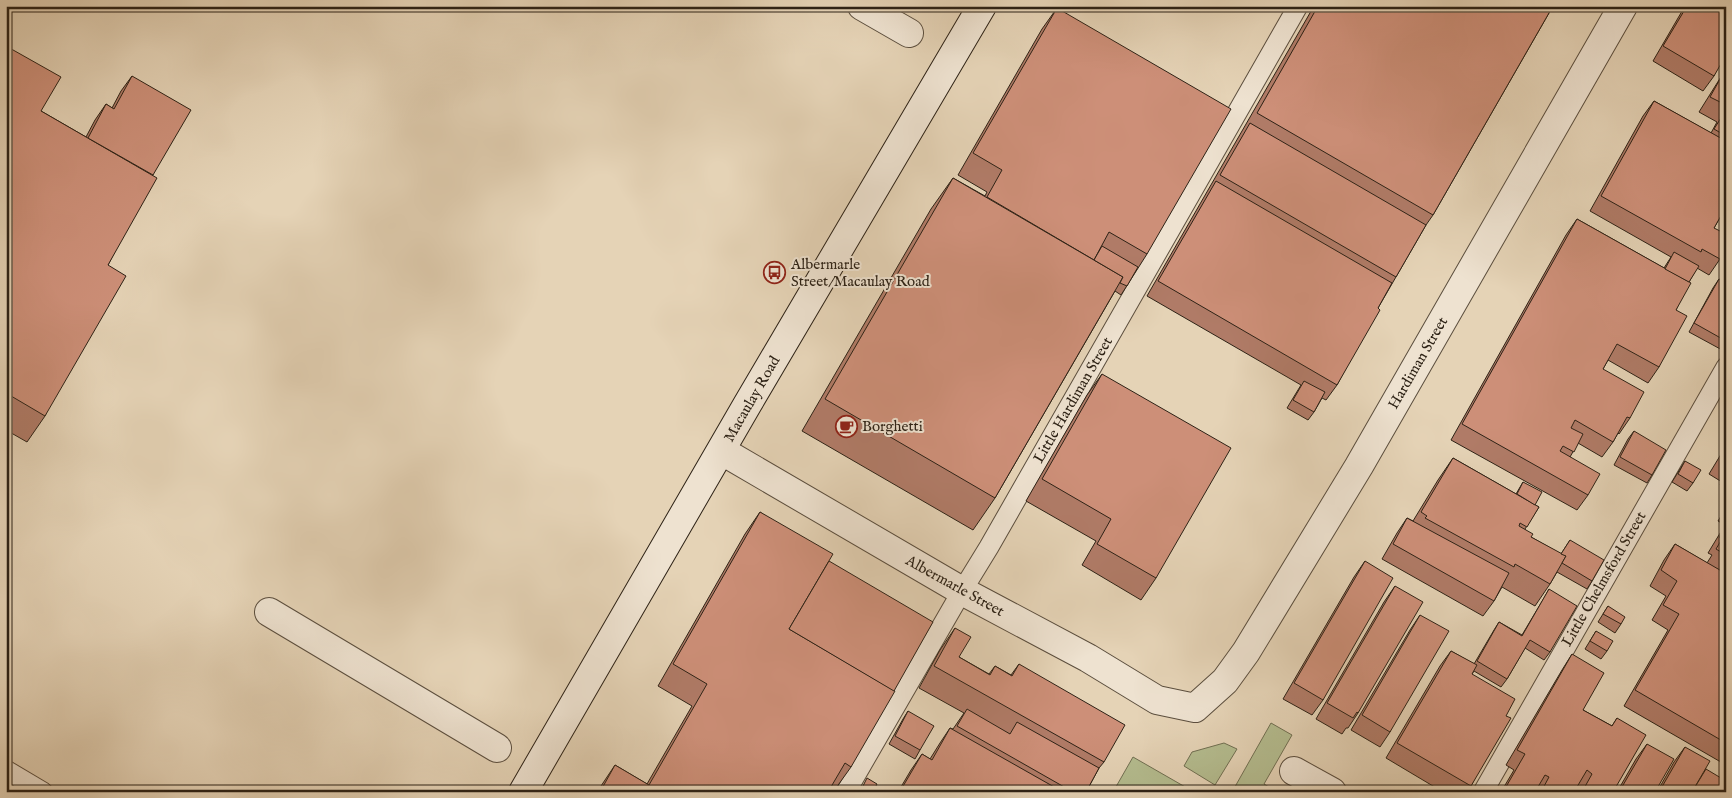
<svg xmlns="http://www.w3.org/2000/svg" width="1732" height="798" font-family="'IM FELL English',serif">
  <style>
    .grass { fill: #b4bc8f; stroke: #706f52 }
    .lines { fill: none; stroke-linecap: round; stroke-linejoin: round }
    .lane-casing { stroke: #5b4e3e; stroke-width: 21 }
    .street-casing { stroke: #5b4e3e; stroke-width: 30 }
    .secondary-casing { stroke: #2d2216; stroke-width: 30 }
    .lane { stroke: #eee2d0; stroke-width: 19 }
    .street { stroke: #eee2d0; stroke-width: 28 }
    .secondary { stroke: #eee2d0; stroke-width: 28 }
    .wall { fill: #b07b67; stroke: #2d2216 }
    .building { fill: #cd8f78; stroke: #2d2216 }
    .labels { text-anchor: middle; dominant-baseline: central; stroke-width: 4; stroke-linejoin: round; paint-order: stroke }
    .poi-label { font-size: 15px; fill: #2d2216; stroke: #eee2d0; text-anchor: start }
    .street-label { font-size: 15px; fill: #2d2216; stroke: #eee2d0 }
  </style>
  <rect width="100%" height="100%" fill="#e5d3b6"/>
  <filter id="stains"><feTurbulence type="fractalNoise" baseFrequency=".004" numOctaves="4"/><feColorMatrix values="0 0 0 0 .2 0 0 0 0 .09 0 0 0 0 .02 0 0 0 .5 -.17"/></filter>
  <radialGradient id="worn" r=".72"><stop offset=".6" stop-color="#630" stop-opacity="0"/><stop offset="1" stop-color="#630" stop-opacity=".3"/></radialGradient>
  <g class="grass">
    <path d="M1271,723L1292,735L1264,784L1277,792H1232Z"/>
    <path d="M1224,743L1237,749L1215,785L1184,766L1192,752Z"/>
    <path d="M1133,757L1194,792H1113Z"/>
  </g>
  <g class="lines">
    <defs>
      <g id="lane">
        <path d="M6,770L43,792"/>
        <path d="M846,792L962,591L989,547L1298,6"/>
        <path d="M1483,792L1726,367"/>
      </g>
      <g id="street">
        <path d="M862,6L909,33"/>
        <path d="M722,451L962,591L1088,658L1157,700L1195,708L1225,681L1246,652L1359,466L1623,6"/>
        <path d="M269,612L497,748"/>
        <path d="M1294,771L1332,792"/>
      </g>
      <path id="secondary" d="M523,792L747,405L982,6"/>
    </defs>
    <use href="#lane" class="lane-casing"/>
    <use href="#street" class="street-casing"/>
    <use href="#secondary" class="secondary-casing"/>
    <use href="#lane" class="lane"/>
    <use href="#street" class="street"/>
    <use href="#secondary" class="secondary"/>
  </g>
  <g class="wall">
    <path d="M1314,6H1553L1433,215L1426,225L1378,308L1337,385L1326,400L1322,398L1314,412L1308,420L1287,408L1301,385L1147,296Z"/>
    <path d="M1685,6H1726L1714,76L1703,91L1653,61Z"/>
    <path d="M1057,8L1147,254L1121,295L1115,291L995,498L973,530L802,431L931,209L953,178L985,196L987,192L958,175L1042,29Z"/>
    <path d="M6,46L41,111L86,137L95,120L106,104L112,108L121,91L132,76L153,175L108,265L45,416L27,442L6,430Z"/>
    <path d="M1724,72L1726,73V207L1714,228L1720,259L1709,275L1697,268L1689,282L1676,310L1659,367L1648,383L1608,360L1603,369L1630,418L1619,434L1618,433L1613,442L1602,457L1578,443L1570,457L1588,495L1577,510L1451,440L1566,235L1577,219L1664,268L1671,257L1590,211L1643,116L1654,101L1711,133L1717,122L1699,112Z"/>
    <path d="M1719,279L1726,283V348L1724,351L1689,332L1713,288Z"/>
    <path d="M1102,374L1156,578L1141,600L1082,565L1096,541L1026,501L1087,395Z"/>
    <path d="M1634,431L1652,475L1647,483L1614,465L1628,439Z"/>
    <path d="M1726,446V489L1720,485L1722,482L1709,474Z"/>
    <path d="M1453,458L1516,494L1523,482L1535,505L1539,507L1525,529L1531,537L1561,554L1570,540L1592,581L1587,589L1557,572L1550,584L1535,606L1502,587L1494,601L1483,616L1382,559L1397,533L1407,518L1413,521L1438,480Z"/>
    <path d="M1685,461L1693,483L1687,491L1672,482Z"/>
    <path d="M1726,508V765L1624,706L1668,630L1652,620L1666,596L1650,586L1664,560L1675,544L1707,563L1712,555L1708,553L1725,525L1718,521Z"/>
    <path d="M760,512L829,561L851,767L836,788L832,786L828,792H597L615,765L647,784L692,706L658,686L745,534Z"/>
    <path d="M1365,561L1323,700L1312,715L1283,699L1354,577Z"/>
    <path d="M1395,586L1358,713L1348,728H1346L1342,734L1316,719L1384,602Z"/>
    <path d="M1549,589L1550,652L1544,660L1525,648L1507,679L1501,687L1474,671L1472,674L1506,716L1471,786L1467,792H1443L1386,758L1440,666L1451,651L1474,664L1494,630L1499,622L1522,635L1544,598Z"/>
    <path d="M1608,606L1621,624L1615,633L1598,622Z"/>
    <path d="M1420,615L1390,732L1380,747L1351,730L1410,630Z"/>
    <path d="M955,628L959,657L989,674L995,666L1011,675L1019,664L1104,762L1099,768L1086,792H898L911,770L922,754L930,759L940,743L950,728L953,729L964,713L919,688L940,650Z"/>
    <path d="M1596,631L1607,651L1601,659L1585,649Z"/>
    <path d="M1572,654L1583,710L1612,726L1617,718L1613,792H1580L1581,789L1577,787L1574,792H1501L1514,770L1506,765L1562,670Z"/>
    <path d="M908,711L920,750L915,759L889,744L903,719Z"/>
    <path d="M1647,744L1655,792H1617L1636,759Z"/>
    <path d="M1685,747L1706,769L1726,792H1657L1674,762Z"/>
  </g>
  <g class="building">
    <path d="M1318,6H1553L1433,215L1257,113Z"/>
    <path d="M1687,6H1726V55L1714,76L1663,46Z"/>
    <path d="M1057,8L1231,109L1147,254L1109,232L1094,260L987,197L1002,170L973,153Z"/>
    <path d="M6,46L61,77L41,111L157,178L108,265L126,276L45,416L6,393Z"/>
    <path d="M1724,72L1726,73V105L1710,97Z"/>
    <path d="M132,76L191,110L153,175L88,138L106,104L114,109Z"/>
    <path d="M1654,101L1726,141V207L1714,228L1726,234V250L1720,259L1702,249L1701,252L1601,196Z"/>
    <path d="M1726,110V136L1714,129Z"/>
    <path d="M1250,123L1426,225L1396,277L1220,175Z"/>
    <path d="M953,178L1123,277L995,498L825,399Z"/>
    <path d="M1216,181L1392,283L1378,308L1380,310L1337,385L1158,281Z"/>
    <path d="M1577,219L1691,283L1676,310L1687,316L1659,367L1617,344L1603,369L1644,392L1630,418L1627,417L1613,442L1575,420L1571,428L1583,434L1574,452L1563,446L1560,451L1600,474L1588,495L1462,424Z"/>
    <path d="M1102,246L1138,267L1127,286L1120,283L1123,277L1094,260Z"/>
    <path d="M1674,252L1699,266L1689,282L1665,269Z"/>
    <path d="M1719,279L1726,283V341L1694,323Z"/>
    <path d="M1102,374L1231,448L1156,578L1097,544L1111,519L1042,479Z"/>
    <path d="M1304,381L1325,392L1314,412L1293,400Z"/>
    <path d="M1634,431L1666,450L1652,475L1620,457Z"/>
    <path d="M6,457L9,459L6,464Z"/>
    <path d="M1453,458L1539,507L1527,527L1520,523L1519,526L1533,534L1531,537L1566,556L1550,584L1515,564L1514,567L1425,518L1427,516L1421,512Z"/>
    <path d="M1685,461L1701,470L1693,483L1678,474Z"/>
    <path d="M1523,482L1542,492L1535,505L1517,494Z"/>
    <path d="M760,512L833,554L789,629L895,691L851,767L845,763L828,792H600L615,765L649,785L707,684L673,664Z"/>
    <path d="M1407,518L1509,573L1494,601L1393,544Z"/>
    <path d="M1726,526V555L1716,549L1722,539L1719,537Z"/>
    <path d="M1570,540L1604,560L1592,581L1562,563L1566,556L1561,554Z"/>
    <path d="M1675,544L1725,573H1726V743L1635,690L1679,614L1663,605L1677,581L1661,570Z"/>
    <path d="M829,561L933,622L894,691L789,629Z"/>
    <path d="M1365,561L1393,578L1323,700L1294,683Z"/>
    <path d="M1395,586L1423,602L1358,713L1357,712L1353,718L1327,703Z"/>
    <path d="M1549,589L1577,606L1550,652L1530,640L1507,679L1477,661L1499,622L1522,636Z"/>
    <path d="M1608,606L1625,617L1621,624L1603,614Z"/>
    <path d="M1420,615L1449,631L1390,732L1362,715Z"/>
    <path d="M955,628L971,637L959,657L990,675L995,666L1012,676L1019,664L1125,725L1104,762L934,666Z"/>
    <path d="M1596,631L1613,641L1607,651L1590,641Z"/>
    <path d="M1451,651L1477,665L1472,674L1515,699L1506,716L1511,718L1471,786L1397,743Z"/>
    <path d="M1572,654L1604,673L1583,710L1612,726L1617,718L1646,735L1613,792H1582L1592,774L1587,770L1574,792H1541L1549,777L1545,775L1535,792H1503L1525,754L1517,750Z"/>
    <path d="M967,709L1010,734L1017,722L1099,768L1086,792H1073L957,726Z"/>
    <path d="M908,711L934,726L920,750L895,736Z"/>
    <path d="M950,728L1063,792H909L902,788L922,754L932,760Z"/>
    <path d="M1647,744L1674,759L1655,792H1619Z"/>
    <path d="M1685,747L1710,761L1692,792H1659Z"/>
    <path d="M1706,769L1726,781V792H1692Z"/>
    <path d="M867,778L877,784L873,792H860Z"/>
  </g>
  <defs>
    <symbol id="bus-ring" viewBox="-11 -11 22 22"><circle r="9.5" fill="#eee2d0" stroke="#8f2418" stroke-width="1.5"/><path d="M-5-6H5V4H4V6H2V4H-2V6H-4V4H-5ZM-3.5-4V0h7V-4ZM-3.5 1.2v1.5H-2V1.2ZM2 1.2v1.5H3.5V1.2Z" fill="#8f2418"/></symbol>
    <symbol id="cafe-ring" viewBox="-11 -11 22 22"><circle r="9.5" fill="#eee2d0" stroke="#8f2418" stroke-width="1.5"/><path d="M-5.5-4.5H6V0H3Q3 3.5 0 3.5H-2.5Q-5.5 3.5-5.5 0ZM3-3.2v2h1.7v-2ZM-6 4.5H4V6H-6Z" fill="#8f2418"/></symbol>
  </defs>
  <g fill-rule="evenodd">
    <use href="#bus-ring" x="762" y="260" width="25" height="25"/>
    <use href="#cafe-ring" x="834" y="414" width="25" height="25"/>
  </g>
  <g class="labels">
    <g class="poi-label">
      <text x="791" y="264">Albermarle<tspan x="791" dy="17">Street/Macaulay Road</tspan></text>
      <text x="862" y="426">Borghetti</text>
    </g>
    <g class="street-label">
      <text transform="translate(1418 363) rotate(-60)">Hardiman Street</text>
      <text transform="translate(752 399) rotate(-60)">Macaulay Road</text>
      <text transform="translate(1073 400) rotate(-60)">Little Hardiman Street</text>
      <text transform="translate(1604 579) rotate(-60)">Little Chelmsford Street</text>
      <text transform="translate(955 586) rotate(29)">Albermarle Street</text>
    </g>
  </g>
  <rect width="1732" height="798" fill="none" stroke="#e5d3b6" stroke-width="25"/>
  <rect x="8" y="8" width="1717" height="783" fill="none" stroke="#2d2216" stroke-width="2.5"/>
  <rect x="12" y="12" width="1707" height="773" fill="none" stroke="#2d2216"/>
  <rect width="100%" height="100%" filter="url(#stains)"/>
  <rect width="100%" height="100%" fill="url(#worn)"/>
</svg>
